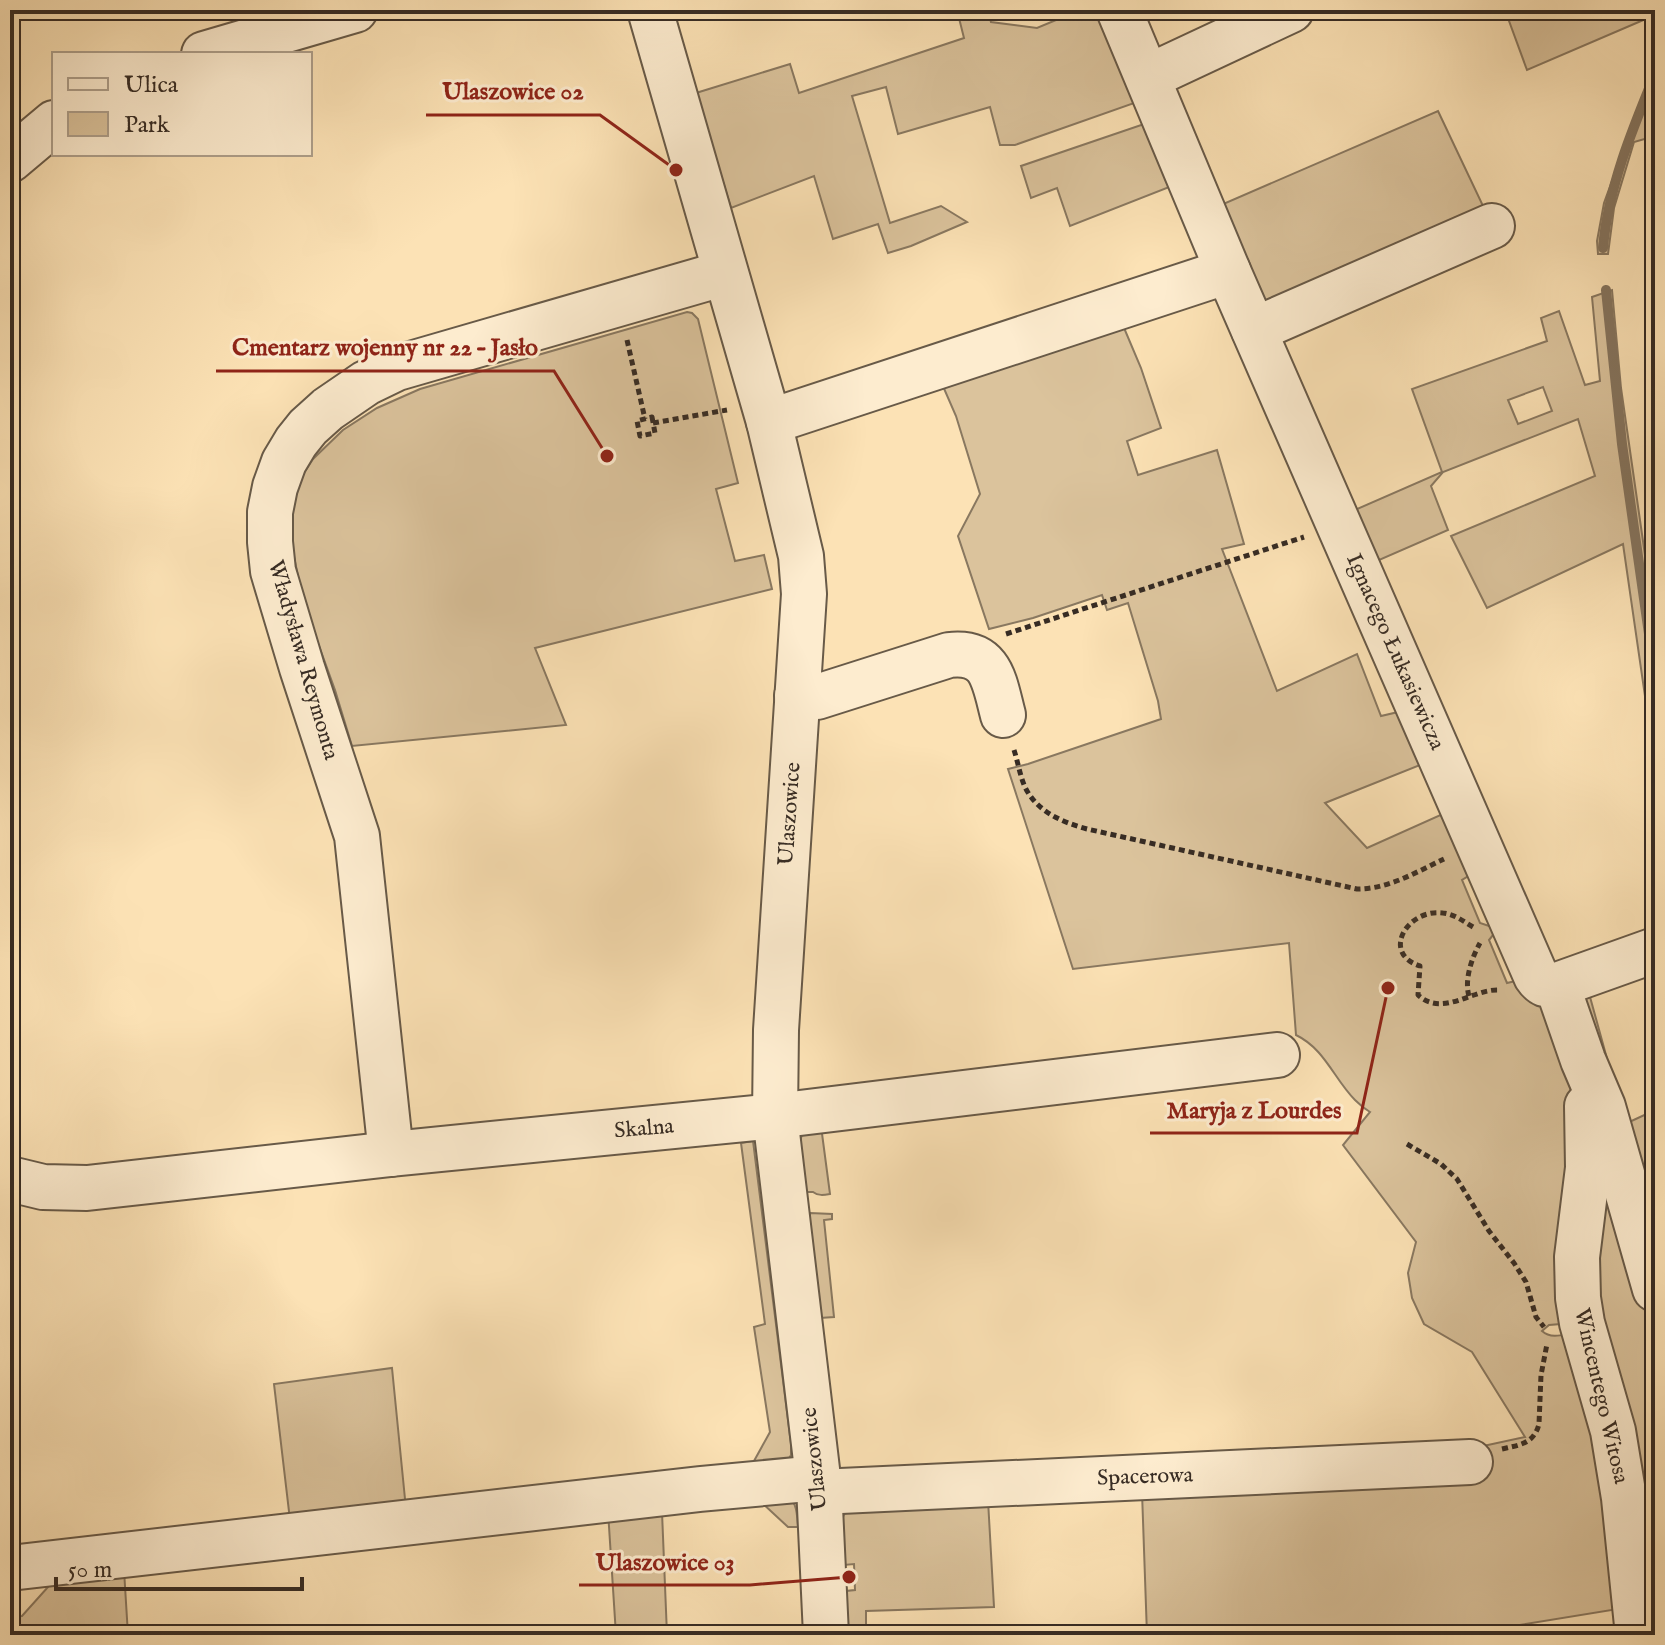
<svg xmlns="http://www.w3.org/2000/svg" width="1665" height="1645" font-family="'IM FELL English',serif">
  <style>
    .green { fill: #dbc39c; stroke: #897860; stroke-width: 2; fill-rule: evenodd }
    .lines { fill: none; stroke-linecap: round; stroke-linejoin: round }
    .stream { stroke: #85745e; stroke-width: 10 }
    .minor-casing { stroke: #685a48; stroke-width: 48 }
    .path { stroke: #372c24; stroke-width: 5; stroke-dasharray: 6 4; stroke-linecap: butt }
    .minor { stroke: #fdeccf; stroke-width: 44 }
    .labels { text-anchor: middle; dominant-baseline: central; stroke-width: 6; stroke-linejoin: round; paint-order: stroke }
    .street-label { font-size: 22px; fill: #372c24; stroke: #fdeccf }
    .leader { fill: none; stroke: #8f2418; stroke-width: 3 }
    .callout-dot { fill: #8f2418; stroke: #fdeccf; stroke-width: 3 }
    .callout-label { font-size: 24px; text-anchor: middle; font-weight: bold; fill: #8f2418; stroke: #fdeccf; stroke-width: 6; stroke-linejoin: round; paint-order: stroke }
  </style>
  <rect width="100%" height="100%" fill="#fce2b5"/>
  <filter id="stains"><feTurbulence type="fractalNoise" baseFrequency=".0025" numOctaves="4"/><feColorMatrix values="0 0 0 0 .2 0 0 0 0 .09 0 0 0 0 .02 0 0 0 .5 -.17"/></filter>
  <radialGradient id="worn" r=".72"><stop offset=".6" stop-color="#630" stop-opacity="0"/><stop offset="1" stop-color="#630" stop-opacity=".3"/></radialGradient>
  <g class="green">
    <path d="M957,10H988L991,22L1037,28L1080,10H1102L1140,101L1015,145H1000L990,107L898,134L886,87L852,96L890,223L941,206L967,222L911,246L888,253L878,224L833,239L814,176L731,208L696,93L790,64L799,93L964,38Z"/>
    <path d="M1505,10H1655V15L1527,70Z"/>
    <path d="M1655,63V136L1634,142L1614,208L1608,254H1598L1597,241L1604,203Z"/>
    <path d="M1438,111L1484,208L1261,309L1214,208Z"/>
    <path d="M1150,122L1177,184L1070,226L1057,188L1031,198L1021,166Z"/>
    <path d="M1612,290L1621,388L1646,562L1655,560V772H1652L1645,696L1623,544L1487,608L1451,536L1595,476L1578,419L1443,472L1431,486L1448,530L1370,564L1348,513L1442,472L1412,389L1547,341L1541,318L1559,311L1585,385L1600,381L1592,297ZM1543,387L1552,411L1518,424L1508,400Z"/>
    <path d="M687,312L692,313L698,319L738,483L716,489L735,561L764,555L772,589L535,648L566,725L352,746L335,690L310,621L300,586L291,542L289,512L295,487L313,459L343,430L377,408L420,389Z"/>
    <path d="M1119,316L1141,368L1161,428L1127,441L1138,475L1217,450L1244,544L1222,549L1277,691L1357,654L1381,716L1411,709L1435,759L1325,803L1367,848L1456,808L1480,869L1462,880L1480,923L1498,929L1489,940L1507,983L1532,977L1575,1083L1573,1323L1549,1325L1542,1331C1551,1339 1562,1335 1572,1333L1589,1386L1618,1609L1458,1635H1147L1142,1492L1474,1448L1525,1437L1472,1352L1424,1324L1412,1298L1408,1273L1416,1242L1343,1145L1370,1112C1365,1109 1360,1105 1355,1100C1334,1079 1325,1049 1296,1035L1289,943L1073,969L1008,769L1028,764L1161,719L1158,701L1128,603L1107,610L1102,595L1033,618L989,629L958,536L980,494L956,416L939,377Z"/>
    <path d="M1587,986L1625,1124L1655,1110V1229L1582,1011Z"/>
    <path d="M821,1126L830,1194C824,1195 818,1196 813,1192H805L800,1142L802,1134Z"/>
    <path d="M1608,1140L1655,1309V1635L1588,1306Z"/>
    <path d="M753,1141L791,1444V1455L787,1462L755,1471L754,1461L770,1432L754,1327L765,1324L741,1143Z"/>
    <path d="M810,1213L832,1214V1219L824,1220L834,1317L820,1318L809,1225Z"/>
    <path d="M392,1368L406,1509L290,1520L274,1384Z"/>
    <path d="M780,1493C797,1497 797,1512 798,1527H788L759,1500L662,1512L667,1635H616L608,1511Z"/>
    <path d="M988,1500L994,1607L866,1611V1635H847L846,1591L855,1590L854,1564L844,1565L842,1519L847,1508Z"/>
    <path d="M65,1568L124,1570L128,1635H10V1617L22,1616Z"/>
  </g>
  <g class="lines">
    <g class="stream">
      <path d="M1603,248C1608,188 1632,130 1655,74"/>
      <path d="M1606,290L1622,444L1655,676"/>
    </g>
    <defs>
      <g id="minor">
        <path d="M650,10L769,422L801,556L804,594L776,1030L775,1116L819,1486L826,1635"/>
        <path d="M1119,10L1228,271L1536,976C1542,985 1547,986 1557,985L1583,1060L1603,1107L1655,1289"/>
        <path d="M204,54L355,10"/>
        <path d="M1148,77L1291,10"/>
        <path d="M10,160L54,123"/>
        <path d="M1254,330L1492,226"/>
        <path d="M769,422L1228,271"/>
        <path d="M797,696L817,697L949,655C992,650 994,681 1003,715"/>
        <path d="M1557,985L1655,950"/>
        <path d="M1587,1106L1588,1168L1577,1257L1578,1298L1582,1323L1613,1431L1624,1498L1638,1635"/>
        <path d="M391,1154L357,836L302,668L273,571L270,542V512L275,487L284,462L296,442L308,427L328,409L366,383L397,368L725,273"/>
        <path d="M10,1179L43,1187L87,1188L391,1154L775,1116L1277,1055"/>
        <path d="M819,1492L1470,1462"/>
        <path d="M10,1568L700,1489L818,1478"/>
      </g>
    </defs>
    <use href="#minor" class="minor-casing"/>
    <g class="path">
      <path d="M627,340L645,419"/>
      <path d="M652,417L655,433L640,436L637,421Z"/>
      <path d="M653,423L727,410"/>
      <path d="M1006,634L1304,537"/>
      <path d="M1014,750C1018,762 1020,776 1025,787C1037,812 1062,822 1087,829L1357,889C1389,889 1416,872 1444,859"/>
      <path d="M1473,927C1463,921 1454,914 1443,913C1408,908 1380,953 1420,966L1418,995C1443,1018 1473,988 1500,990"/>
      <path d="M1469,996C1464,980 1472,957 1480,943"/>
      <path d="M1407,1144L1441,1164L1457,1179L1489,1231L1514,1263L1526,1282L1536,1317L1544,1327"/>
      <path d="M1502,1449C1519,1445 1534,1444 1539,1424L1541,1375L1547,1344"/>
    </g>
    <use href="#minor" class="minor"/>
  </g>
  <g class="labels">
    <g class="street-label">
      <text transform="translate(1395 652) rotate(66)">Ignacego Łukasiewicza</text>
      <text transform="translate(303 660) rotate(74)">Władysława Reymonta</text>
      <text transform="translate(790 814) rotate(-86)">Ulaszowice</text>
      <text transform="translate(644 1129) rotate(-5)">Skalna</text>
      <text transform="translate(1601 1396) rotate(77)">Wincentego Witosa</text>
      <text transform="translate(815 1459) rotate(-96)">Ulaszowice</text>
      <text transform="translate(1145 1477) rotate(-2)">Spacerowa</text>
    </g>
  </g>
  <path class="leader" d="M676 170L600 115H426M607 456L554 371H216M1388 988L1357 1133H1150M849 1577L750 1585H579"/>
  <g class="callout-dot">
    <circle cx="676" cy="170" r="8"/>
    <circle cx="607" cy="456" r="8"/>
    <circle cx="1388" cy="988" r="8"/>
    <circle cx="849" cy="1577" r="8"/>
  </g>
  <g class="callout-label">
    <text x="513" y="99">Ulaszowice 02</text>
    <text x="385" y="355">Cmentarz wojenny nr 22 – Jasło</text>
    <text x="1254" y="1118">Maryja z Lourdes</text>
    <text x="665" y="1570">Ulaszowice 03</text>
  </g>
  <rect width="1665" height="1645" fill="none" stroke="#fce2b5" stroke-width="40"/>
  <rect x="12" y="12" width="1641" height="1621" fill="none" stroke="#372c24" stroke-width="4"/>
  <rect x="20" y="20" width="1625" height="1605" fill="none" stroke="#372c24" stroke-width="2"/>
  <rect x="52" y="52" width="260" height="104" fill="#fdeccf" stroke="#ae9f8b" stroke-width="2"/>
  <rect x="68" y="78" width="40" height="12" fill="#fdeccf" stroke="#ae9f8b" stroke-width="2"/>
  <text x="124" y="92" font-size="24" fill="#372c24">Ulica</text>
  <rect x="68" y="112" width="40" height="24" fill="#dbc39c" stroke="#ae9f8b" stroke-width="2"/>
  <text x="124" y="132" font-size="24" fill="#372c24">Park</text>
  <path d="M56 1577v12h246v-12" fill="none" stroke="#372c24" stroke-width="4"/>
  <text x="68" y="1577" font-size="24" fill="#372c24" stroke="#fdeccf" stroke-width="6" paint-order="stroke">50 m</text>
  <rect width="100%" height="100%" filter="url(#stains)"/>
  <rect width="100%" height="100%" fill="url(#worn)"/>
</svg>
